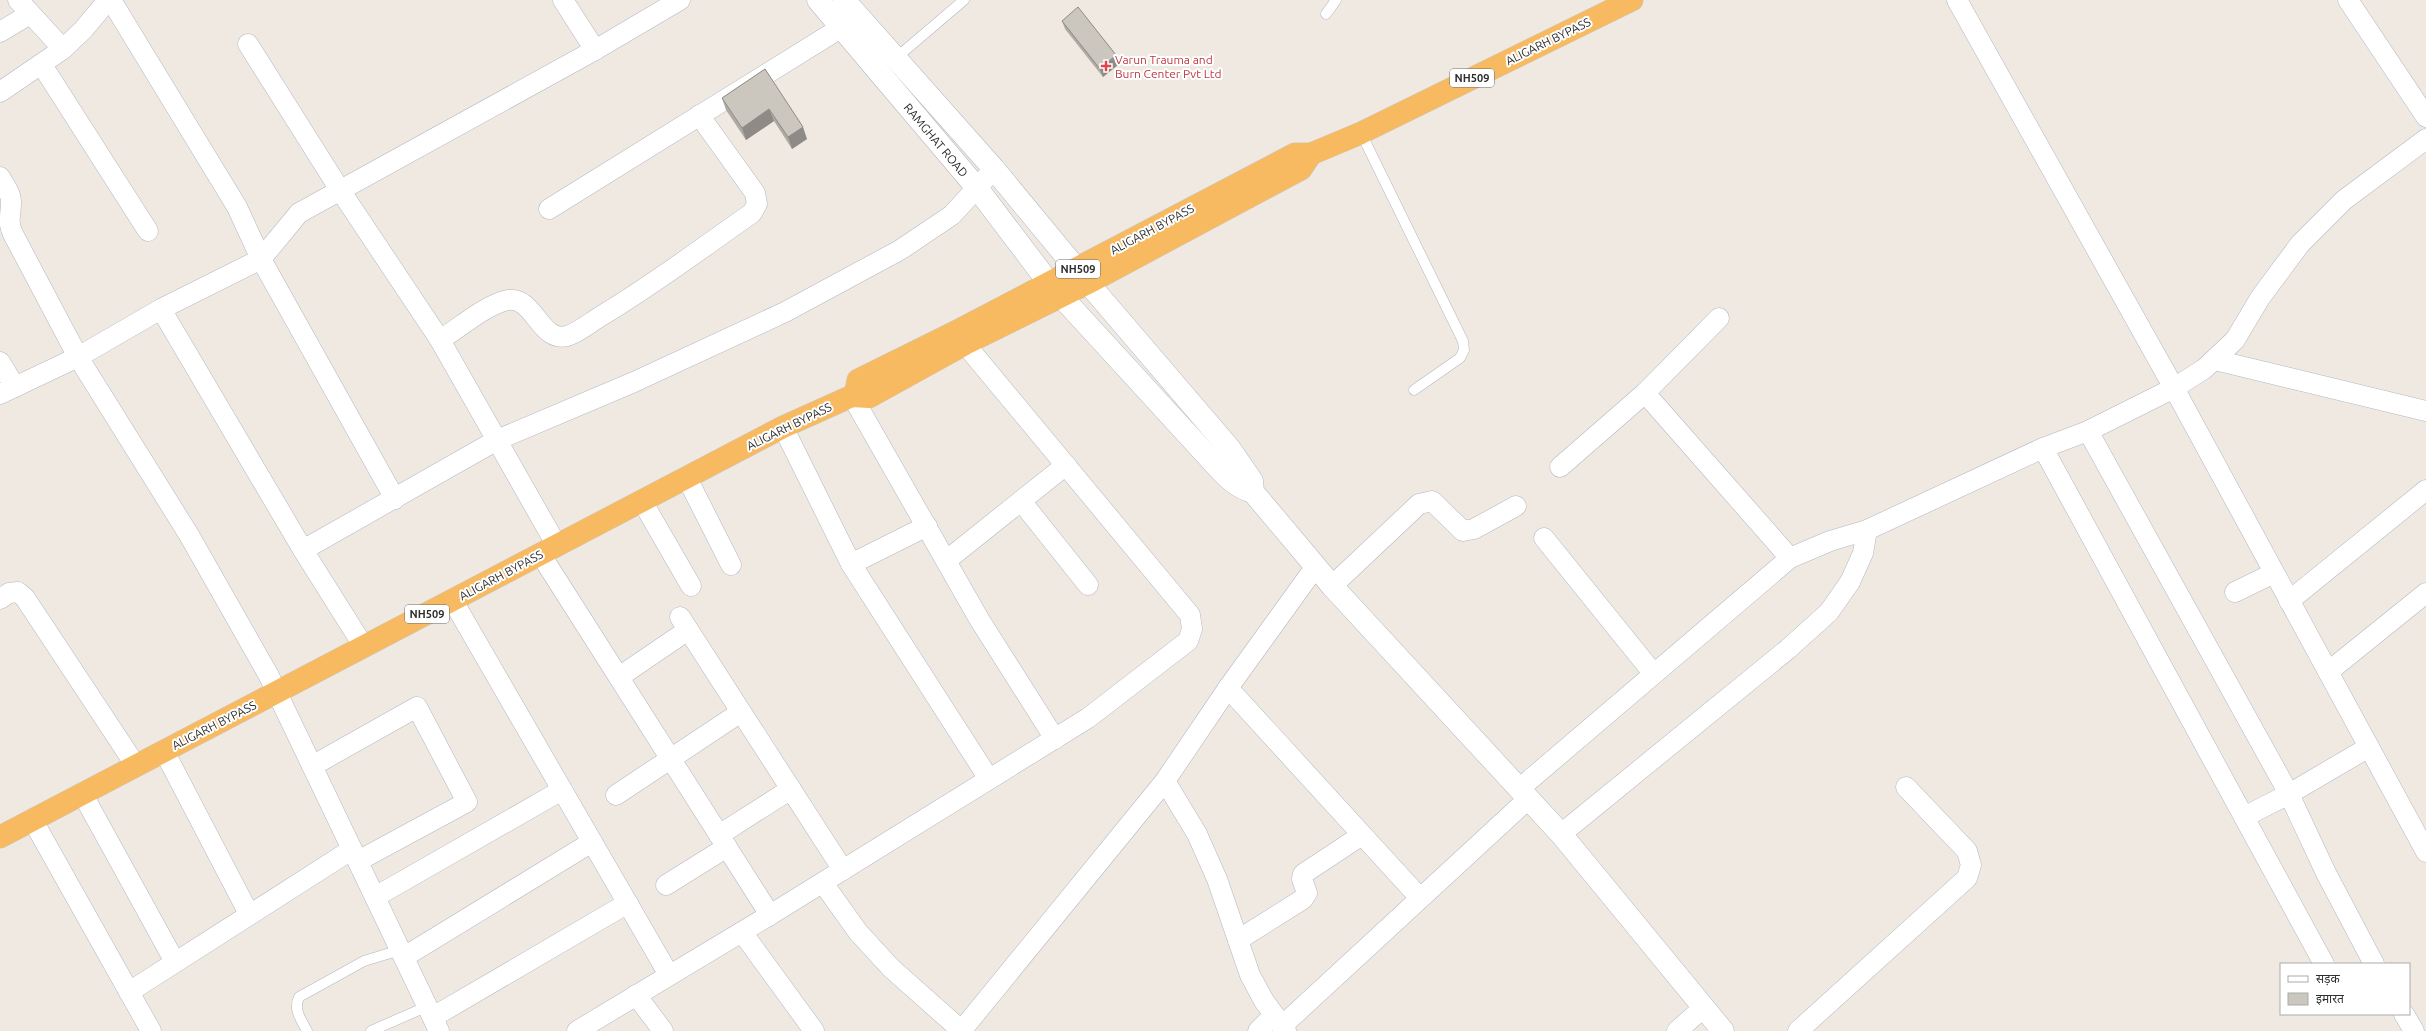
<svg xmlns="http://www.w3.org/2000/svg" width="2426" height="1031" font-family="Ubuntu,'Noto Sans Devanagari',sans-serif">
  <style>
    .lines { fill: none; stroke-linecap: round; stroke-linejoin: round }
    .service-casing { stroke: #b4b7c1; stroke-width: 11 }
    .minor-casing { stroke: #b4b7c1; stroke-width: 21 }
    .secondary-casing { stroke: #b4b7c1; stroke-width: 23 }
    .trunk-casing { stroke: #c9c9c9; stroke-width: 23 }
    .service { stroke: #fff; stroke-width: 10 }
    .minor { stroke: #fff; stroke-width: 20 }
    .secondary { stroke: #fff; stroke-width: 22 }
    .trunk { stroke: #f8ba60; stroke-width: 22 }
    .wall { fill: #afaba4 }
    .shaded-wall { fill: #8e8b86 }
    .building { fill: #cbc7bf; stroke: #8e8b86 }
    .health-dot { fill: #e0444e; stroke: #fff; stroke-width: 1.5 }
    .labels { text-anchor: middle; dominant-baseline: central; stroke-width: 4; stroke-linejoin: round; paint-order: stroke }
    .shield { fill: #fff; stroke: #6d6d6d; stroke-width: 1 }
    .shield-label { font-size: 11px; font-weight: bold; fill: #2e2e2e }
    .street-label { font-size: 12px; fill: #2e2e2e; stroke: #fff }
    .health-label { font-size: 12px; fill: #be3a42; stroke: #fff; text-anchor: start }
  </style>
  <rect width="100%" height="100%" fill="#efe9e1"/>
  <g class="lines">
    <defs>
      <g id="service">
        <path d="M1326,14L1336,0"/>
        <path d="M896,58L964,0"/>
        <path d="M1361,133L1463,341L1464,350L1460,358L1414,390"/>
        <path d="M307,1031C301,1019 293,1010 299,997L364,961L400,950"/>
        <path d="M371,1031L428,1006"/>
      </g>
      <g id="minor">
        <path d="M111,0L237,207L261,259L395,499"/>
        <path d="M563,0L595,50"/>
        <path d="M1957,0L2174,388L2426,852"/>
        <path d="M2348,0L2426,117"/>
        <path d="M0,32L30,14"/>
        <path d="M248,44L340,190L440,340L557,546"/>
        <path d="M63,49L83,30L108,0"/>
        <path d="M42,65L148,231"/>
        <path d="M0,92L63,49L18,0"/>
        <path d="M0,177C4,185 12,194 11,203C11,215 7,222 13,234L78,357L189,535L269,676L439,1031"/>
        <path d="M549,209L855,19"/>
        <path d="M161,309L303,550"/>
        <path d="M440,340C459,328 487,304 508,300C534,296 540,343 567,336C578,333 591,322 601,316C653,285 702,248 752,213L757,204L755,193L699,115"/>
        <path d="M2215,360L2426,411"/>
        <path d="M0,362L15,387"/>
        <path d="M0,394L78,357L161,309L261,259L299,213L595,50L680,0"/>
        <path d="M852,396L979,619L1055,739"/>
        <path d="M783,427L851,564L927,526"/>
        <path d="M2088,431L2289,794L2326,873L2374,964"/>
        <path d="M2043,448L2324,964"/>
        <path d="M1560,467L1645,393L1719,318"/>
        <path d="M687,478L731,565"/>
        <path d="M642,501L691,586"/>
        <path d="M1021,501L1088,585"/>
        <path d="M1544,538L1653,673"/>
        <path d="M541,555L770,915"/>
        <path d="M1790,558L1830,541L1867,530L2043,448L2088,431L2174,388L2204,369L2235,340L2260,298L2300,244L2344,200L2426,139"/>
        <path d="M947,560L1066,465"/>
        <path d="M851,564L989,779"/>
        <path d="M1332,586L1419,504L1432,501L1463,531L1474,529L1516,506"/>
        <path d="M2235,592L2274,573"/>
        <path d="M0,599L9,593L18,592L25,598L136,766"/>
        <path d="M453,601L669,975"/>
        <path d="M2289,601L2426,490"/>
        <path d="M680,617L843,870"/>
        <path d="M364,647L303,550L497,440L634,382L785,312L900,250L952,215L994,169"/>
        <path d="M2328,672L2426,593"/>
        <path d="M619,677L688,630"/>
        <path d="M1228,688L1420,898"/>
        <path d="M164,751L249,914"/>
        <path d="M312,766L417,707L467,802L358,861"/>
        <path d="M1165,781L1197,834L1217,879L1250,975L1264,1001L1286,1031"/>
        <path d="M1519,789L1790,558L1645,393"/>
        <path d="M82,793L175,962"/>
        <path d="M616,795L741,712"/>
        <path d="M2244,817L2289,794L2369,747"/>
        <path d="M32,819L151,1031"/>
        <path d="M1561,834L1788,649L1829,612L1850,582L1863,553L1867,530"/>
        <path d="M719,835L791,789"/>
        <path d="M823,883L858,932L891,968L962,1031"/>
        <path d="M666,885L727,847"/>
        <path d="M375,897L562,790"/>
        <path d="M742,932L814,1031"/>
        <path d="M1238,940L1303,899L1307,893L1302,879L1303,874L1362,835"/>
        <path d="M404,957L592,842"/>
        <path d="M129,992L351,850"/>
        <path d="M636,995L663,1031"/>
        <path d="M2404,1014L2414,1031"/>
        <path d="M433,1017L628,903"/>
        <path d="M1282,1026L1528,799"/>
        <path d="M962,1030L1165,781L1228,688L1316,566"/>
        <path d="M577,1031L770,915L1088,718L1188,641L1192,629L1190,615L965,344"/>
        <path d="M1258,1031L1274,1015"/>
        <path d="M1677,1031L1703,1008"/>
        <path d="M1798,1031L1967,878L1971,865L1967,851L1906,787"/>
      </g>
      <g id="secondary">
        <path d="M818,0L977,188L1049,283L1213,462C1225,475 1235,487 1253,492"/>
        <path d="M844,0L994,169L1088,283L1230,449L1252,481L1253,492L1332,586L1561,834L1723,1031"/>
      </g>
      <g id="trunk">
        <path d="M855,395L858,380L961,329L1295,154H1311L1361,133L1632,0"/>
        <path d="M0,837L783,427L852,396L869,397L965,344L1088,283L1301,169L1311,154"/>
      </g>
    </defs>
    <use href="#service" class="service-casing"/>
    <use href="#minor" class="minor-casing"/>
    <use href="#secondary" class="secondary-casing"/>
    <use href="#trunk" class="trunk-casing"/>
    <use href="#service" class="service"/>
    <use href="#minor" class="minor"/>
    <use href="#secondary" class="secondary"/>
    <use href="#trunk" class="trunk"/>
  </g>
  <g class="wall">
    <path d="M1062,21L1116,55L1119,64L1103,77L1065,29Z"/>
    <path d="M765,69L807,139L792,149L774,121L746,140L726,110L722,98Z"/>
  </g>
  <g class="shaded-wall">
    <path d="M1116,55L1119,64L1103,77L1100,69Z"/>
    <path d="M769,109L774,121L746,140L742,128Z"/>
    <path d="M803,127L807,139L792,149L788,137Z"/>
  </g>
  <g class="building">
    <path d="M1078,7L1116,55L1100,69L1062,21Z"/>
    <path d="M765,69L803,127L788,137L769,109L742,128L722,98Z"/>
  </g>
  <path class="health-dot" d="M1104 60h4v4h4v4h-4v4h-4v-4h-4v-4h4z"/>
  <g class="labels">
    <g class="shield">
      <rect x="1450" y="69" width="44" height="18" rx="3"/>
      <rect x="1056" y="260" width="44" height="18" rx="3"/>
      <rect x="405" y="605" width="44" height="18" rx="3"/>
    </g>
    <g class="shield-label">
      <text x="1472" y="78">NH509</text>
      <text x="1078" y="269">NH509</text>
      <text x="427" y="614">NH509</text>
    </g>
    <g class="street-label">
      <text transform="translate(1548 41) rotate(-26)">ALIGARH BYPASS</text>
      <text transform="translate(936 140) rotate(50)">RAMGHAT ROAD</text>
      <text transform="translate(1152 229) rotate(-28)">ALIGARH BYPASS</text>
      <text transform="translate(789 426) rotate(-26)">ALIGARH BYPASS</text>
      <text transform="translate(501 575) rotate(-28)">ALIGARH BYPASS</text>
      <text transform="translate(214 725) rotate(-27)">ALIGARH BYPASS</text>
    </g>
    <g class="health-label">
      <text x="1115" y="59">Varun Trauma and<tspan x="1115" dy="14">Burn Center Pvt Ltd</tspan></text>
    </g>
  </g>
  <rect x="2280" y="963" width="130" height="52" fill="#ffffff" stroke="#ababab"/>
  <rect x="2288" y="976" width="20" height="6" fill="#ffffff" stroke="#ababab"/>
  <text x="2316" y="983" font-size="12" fill="#2e2e2e">सड़क</text>
  <rect x="2288" y="993" width="20" height="12" fill="#cbc7bf" stroke="#ababab"/>
  <text x="2316" y="1003" font-size="12" fill="#2e2e2e">इमारत</text>
</svg>
